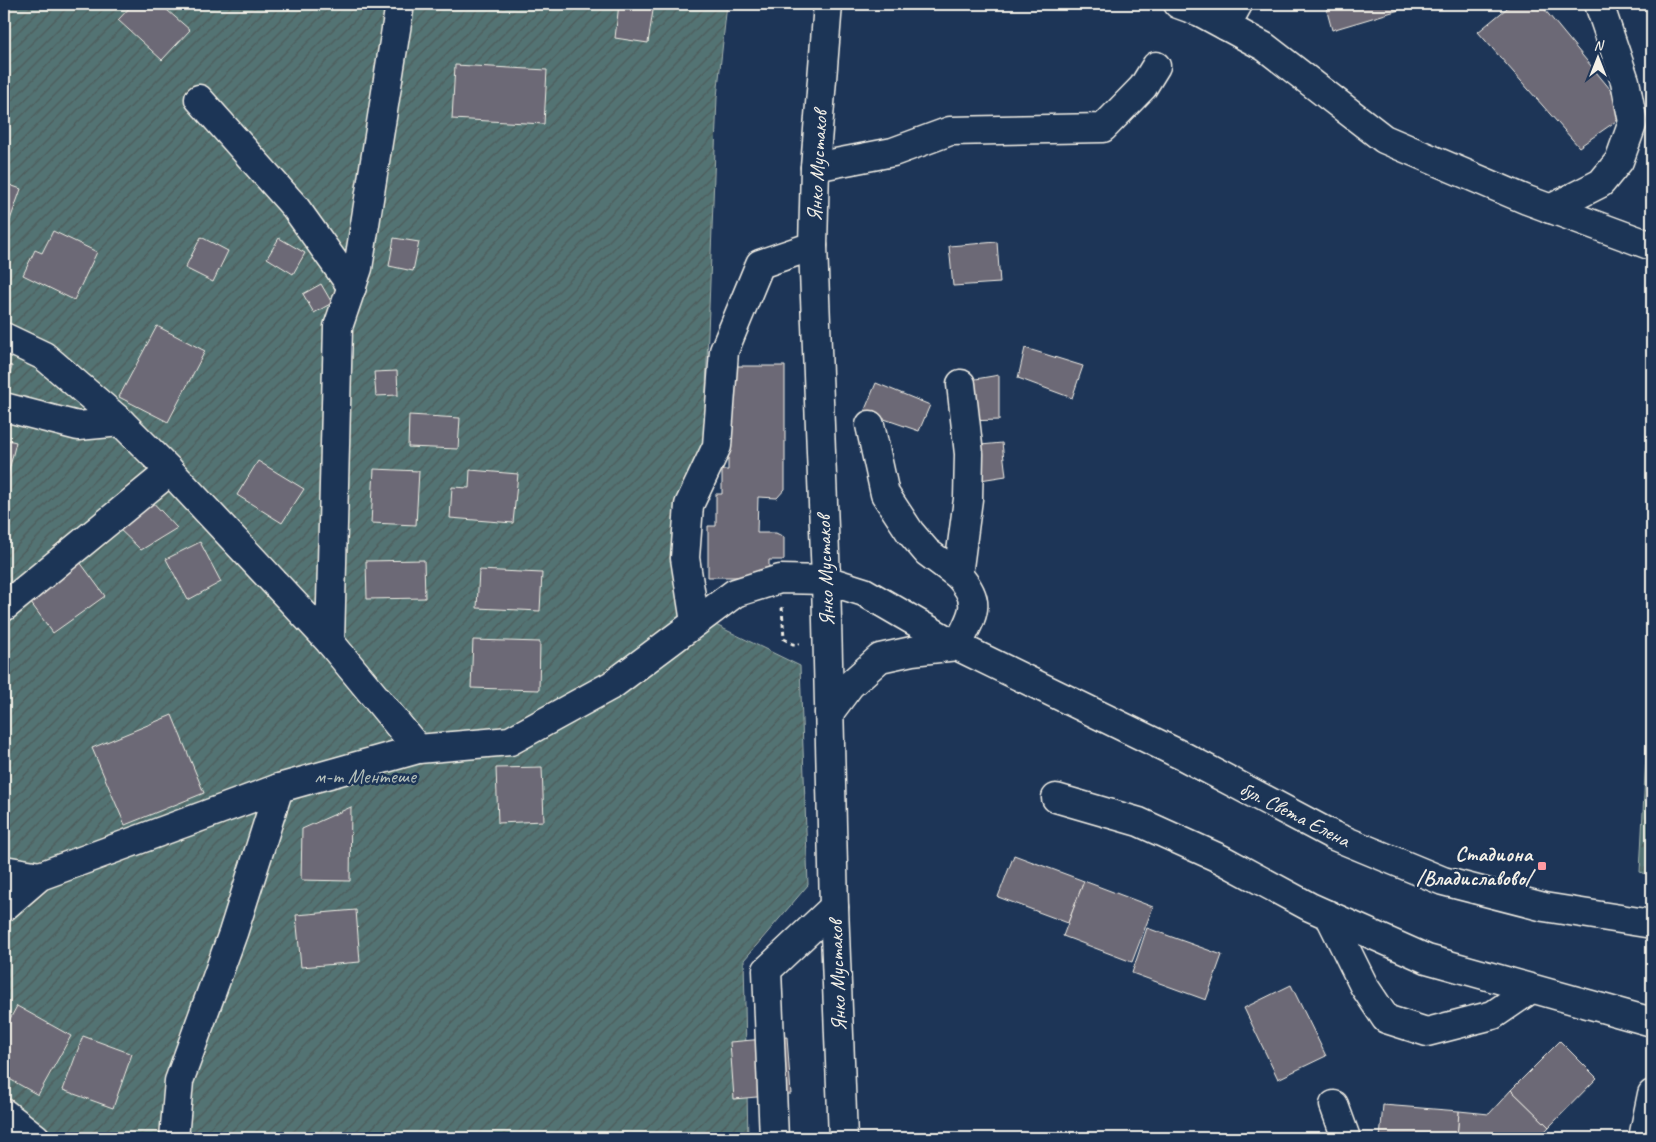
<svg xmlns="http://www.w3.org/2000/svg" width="1656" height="1142" font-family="Caveat,sans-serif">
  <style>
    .park { fill: url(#park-tufts); stroke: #a4b2ae }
    .garden { fill: url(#garden-furrows); stroke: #a4b2ae }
    .building { fill: #6c6976; stroke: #f4f1e8 }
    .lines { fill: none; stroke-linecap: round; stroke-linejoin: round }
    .minor-casing { stroke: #f4f1e8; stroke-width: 31 }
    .path { stroke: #f4f1e8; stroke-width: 3; stroke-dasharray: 4 4; stroke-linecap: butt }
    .minor { stroke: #1d3557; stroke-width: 28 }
    .poi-dot { fill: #ff9aa2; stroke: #1d3557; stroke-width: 2 }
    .labels { text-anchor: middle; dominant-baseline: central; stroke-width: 5; stroke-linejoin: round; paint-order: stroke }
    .street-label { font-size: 21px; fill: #f4f1e8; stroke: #1d3557 }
    .park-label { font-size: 21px; fill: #b4bfb9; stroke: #1d3557 }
    .poi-label { font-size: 21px; font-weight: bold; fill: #f4f1e8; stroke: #1d3557; text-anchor: end }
  </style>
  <defs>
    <pattern id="park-tufts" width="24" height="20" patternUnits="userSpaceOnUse" patternTransform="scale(1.25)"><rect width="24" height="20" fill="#537373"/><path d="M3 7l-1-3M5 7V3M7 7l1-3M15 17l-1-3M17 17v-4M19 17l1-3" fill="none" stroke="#4e5b5a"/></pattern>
    <pattern id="garden-furrows" width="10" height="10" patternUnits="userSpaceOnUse" patternTransform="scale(1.25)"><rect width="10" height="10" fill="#537373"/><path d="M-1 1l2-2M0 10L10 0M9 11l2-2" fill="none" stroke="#4e5b5a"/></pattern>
  </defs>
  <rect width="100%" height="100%" fill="#1d3557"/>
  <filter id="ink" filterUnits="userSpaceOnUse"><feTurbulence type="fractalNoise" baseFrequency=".02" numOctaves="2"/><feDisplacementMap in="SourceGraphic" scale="10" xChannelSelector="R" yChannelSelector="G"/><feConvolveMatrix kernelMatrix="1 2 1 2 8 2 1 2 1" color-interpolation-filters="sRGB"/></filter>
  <g filter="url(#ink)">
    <path class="park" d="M1652,635V876L1640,872Z"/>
    <path class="garden" d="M4,4H727L717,97L703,466L685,610L800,666L808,885L744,960L748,1138H4Z"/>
    <g class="building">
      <path d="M133,4H160L190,30L162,60L118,20Z"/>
      <path d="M619,4H654L648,43L615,38Z"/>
      <path d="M1325,4H1397L1399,10L1332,30Z"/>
      <path d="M1512,4H1540L1629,112L1579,147L1478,32Z"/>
      <path d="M455,65L547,70L544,124L452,119Z"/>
      <path d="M4,183L21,189L10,220L4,218Z"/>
      <path d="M53,231L97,252L74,300L23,275L35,250L42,253Z"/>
      <path d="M201,237L228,251L213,282L185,268Z"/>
      <path d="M279,238L305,253L293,274L267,258Z"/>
      <path d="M394,238L419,242L413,271L389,266Z"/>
      <path d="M997,242L1000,283L953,286L949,246Z"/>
      <path d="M321,284L332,303L314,313L303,294Z"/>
      <path d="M157,326L205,351L168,422L119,397Z"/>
      <path d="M1025,348L1083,366L1072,398L1018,378Z"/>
      <path d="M4,364L12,366L5,394H4Z"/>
      <path d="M731,366H785V489L777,498L758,497L757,533H776L784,537V560H769V577H708V526H716V494H722V470H728V451H731Z"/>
      <path d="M397,371L398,395L376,396L374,372Z"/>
      <path d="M999,375V420L966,421L964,381Z"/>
      <path d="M876,383L930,405L919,431L864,412Z"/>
      <path d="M409,415L460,418L458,449L408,447Z"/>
      <path d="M4,439L16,442L4,491Z"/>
      <path d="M1002,443L1006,476L974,481L970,446Z"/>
      <path d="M258,461L304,489L282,523L237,495Z"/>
      <path d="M374,469L419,471L416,525L371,523Z"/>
      <path d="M470,470L518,474L513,523L450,518L452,487L469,488Z"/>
      <path d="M148,497L177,528L141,550L113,523Z"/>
      <path d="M200,542L221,582L188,600L166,559Z"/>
      <path d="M424,560L425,598L367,599L366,561Z"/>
      <path d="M80,562L105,596L53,633L28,599Z"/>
      <path d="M479,570L542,573L540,611L477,608Z"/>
      <path d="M473,640L540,642L539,690L471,688Z"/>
      <path d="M172,715L204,793L125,825L92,748Z"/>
      <path d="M542,767L544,821L498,823L496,768Z"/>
      <path d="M351,807L350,881L301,880L302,829Z"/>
      <path d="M4,811L10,823L4,826Z"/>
      <path d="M1014,855L1084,881L1068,923L998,897Z"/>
      <path d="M1084,881L1153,907L1132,962L1063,936Z"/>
      <path d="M356,910L360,962L301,967L296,915Z"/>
      <path d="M1147,928L1222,955L1206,1000L1132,973Z"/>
      <path d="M1291,985L1326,1056L1278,1079L1244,1008Z"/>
      <path d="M17,1006L71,1036L38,1095L4,1076V1030Z"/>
      <path d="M83,1036L132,1054L113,1108L63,1090Z"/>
      <path d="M787,1037L791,1094L734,1099L730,1042Z"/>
      <path d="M1560,1041L1597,1078L1549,1127L1511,1090Z"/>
      <path d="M1511,1090L1549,1127L1539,1138H1457L1459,1111L1489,1114Z"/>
      <path d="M1383,1105L1459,1111L1457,1138H1380Z"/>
    </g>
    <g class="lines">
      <defs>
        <g id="minor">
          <path d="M828,4L815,167L813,246L826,580L834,907L843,1138"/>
          <path d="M1178,4L1200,12L1265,47L1384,139L1527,200L1652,246"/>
          <path d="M1226,26L1238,4"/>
          <path d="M199,99L295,207L352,287"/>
          <path d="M815,167L893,152L950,131L1103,128L1143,87L1156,66"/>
          <path d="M1550,209L1601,183L1619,161L1633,122L1625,81L1599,4"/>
          <path d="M4,337L44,356L121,422L170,471L330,642L418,749"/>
          <path d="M4,407L78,426L121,422"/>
          <path d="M870,425L885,494L910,532L927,552L958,575"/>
          <path d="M4,607L170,471"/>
          <path d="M695,622L685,558L689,505L717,446L724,351L760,264L813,246"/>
          <path d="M330,642L338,327L358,268L400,4"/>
          <path d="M957,646C972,615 984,604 958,575L968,499L969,454L961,384"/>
          <path d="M829,713L850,685L880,658L912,651L957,646"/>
          <path d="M1056,798L1139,822L1221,859L1310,907L1427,959L1652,1022"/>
          <path d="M4,870L40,876"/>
          <path d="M4,907L40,876L279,788L418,749L510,741L612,685L735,593L780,579L826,580L864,592L957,646L1183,756L1334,836L1443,881L1544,907L1652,924"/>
          <path d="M1329,915L1364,986L1386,1019L1427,1032L1493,1015L1531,989"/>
          <path d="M1334,1105L1346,1138"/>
          <path d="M4,1113L36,1138"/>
          <path d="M174,1138L179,1081L233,933L279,788"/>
          <path d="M774,1138L767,970L834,907"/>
          <path d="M1643,1138L1652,1094"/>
        </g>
      </defs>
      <use href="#minor" class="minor-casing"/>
      <path class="path" d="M782,607L784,639L793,644H800"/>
      <use href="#minor" class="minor"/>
    </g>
  </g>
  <rect class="poi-dot" x="1537" y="861" width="10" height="10" rx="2.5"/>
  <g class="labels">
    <g class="street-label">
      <text transform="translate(817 166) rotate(-87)">Янко Мустаков</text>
      <text transform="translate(825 571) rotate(-92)">Янко Мустаков</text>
      <text transform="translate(1295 814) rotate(27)">бул. Света Елена</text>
      <text transform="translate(837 976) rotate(-92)">Янко Мустаков</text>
    </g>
    <g class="park-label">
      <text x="365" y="776">м-т Ментeше</text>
    </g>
    <g class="poi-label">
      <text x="1532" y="854">Стадиона<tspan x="1532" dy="24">/Владиславово/</tspan></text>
    </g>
  </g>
  <rect width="1656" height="1142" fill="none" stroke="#1d3557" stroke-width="20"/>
  <rect x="10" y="10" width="1636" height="1122" fill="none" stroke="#f4f1e8" stroke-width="2" filter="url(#ink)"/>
  <g transform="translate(1598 58)" stroke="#1d3557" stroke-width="4" paint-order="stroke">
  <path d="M0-4L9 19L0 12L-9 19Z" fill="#f4f1e8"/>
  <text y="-8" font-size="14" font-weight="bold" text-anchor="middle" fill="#f4f1e8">N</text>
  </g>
</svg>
